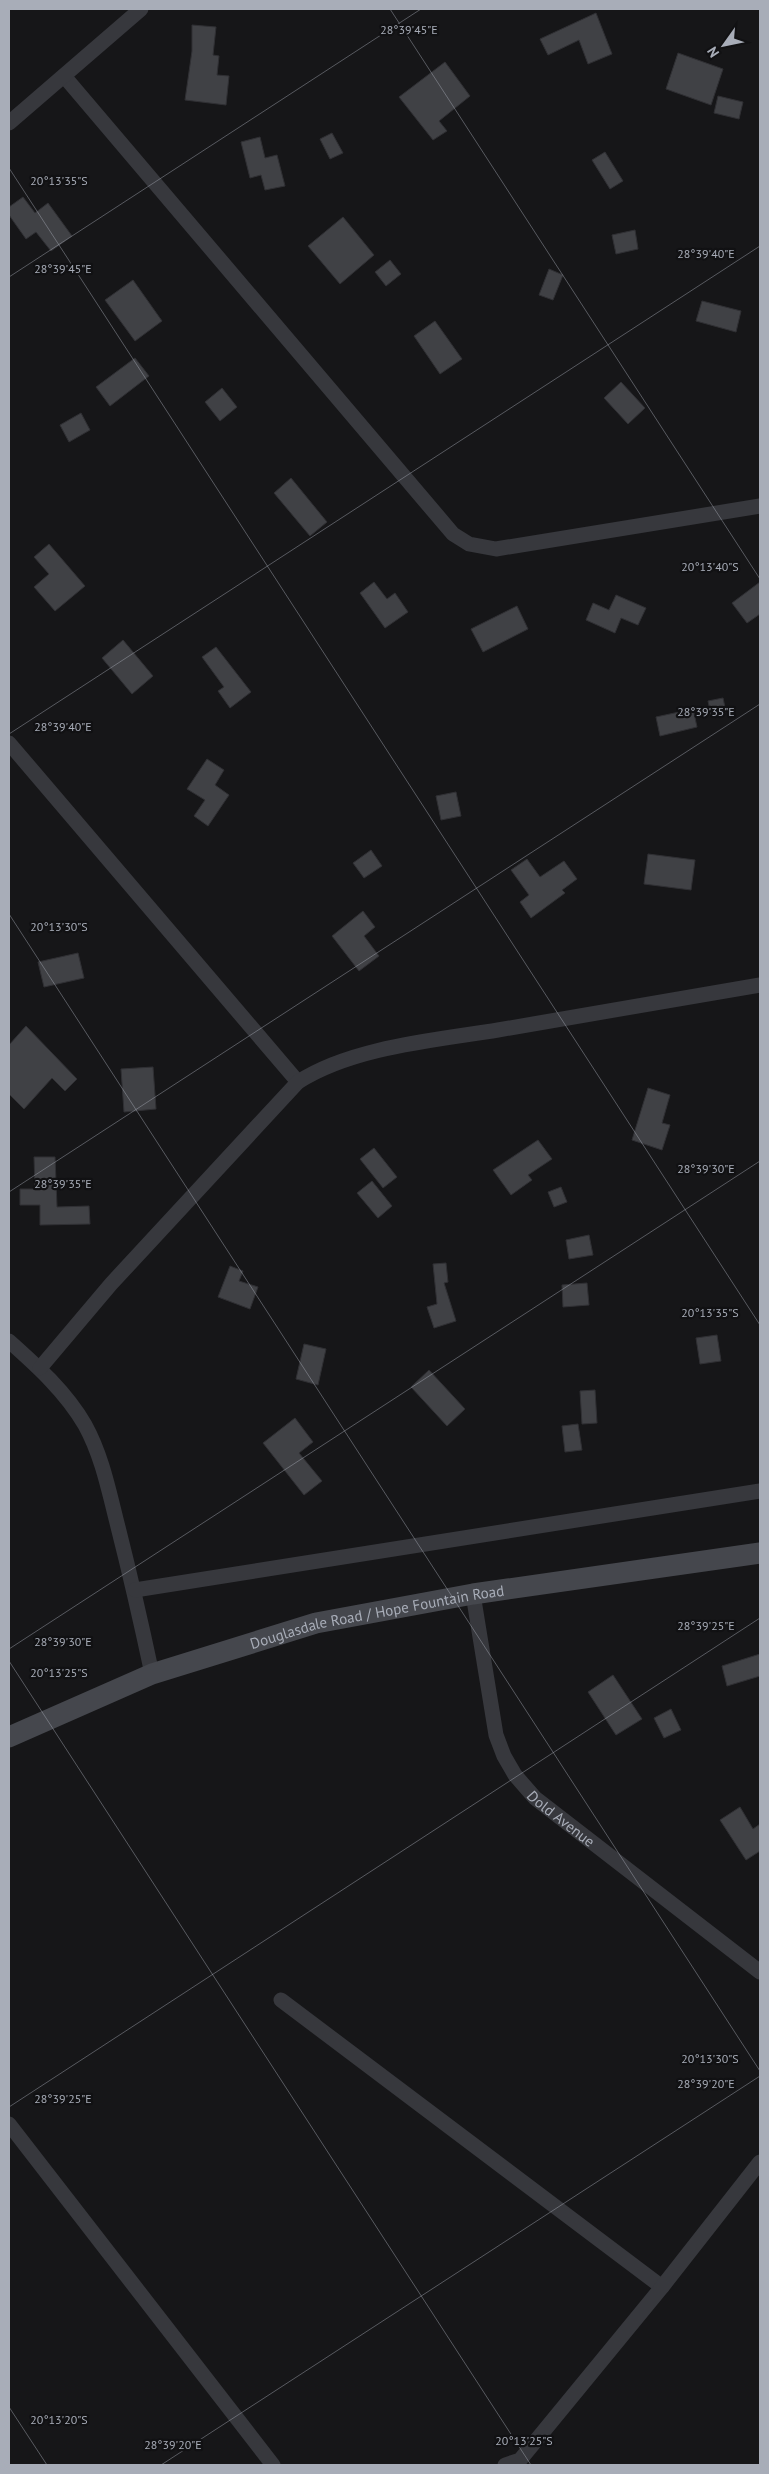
<svg xmlns="http://www.w3.org/2000/svg" width="769" height="2474" font-family="'PT Sans',sans-serif">
  <style>
    .building { fill: #404145; stroke: #303034 }
    .lines { fill: none; stroke-linecap: round; stroke-linejoin: round }
    .street { stroke: #37383d; stroke-width: 15 }
    .secondary { stroke: #45474d; stroke-width: 21 }
    .ticks { fill: none; stroke: #a8adb8; stroke-width: 1; stroke-opacity: 0.45 }
    .labels { text-anchor: middle; dominant-baseline: central; stroke-width: 4.5; stroke-linejoin: round; paint-order: stroke }
    .street-label { font-size: 15px; fill: #a8adb8; stroke: #111113 }
    .ticks-label { font-size: 12px; text-anchor: middle; fill: #a8adb8; stroke: #111113; stroke-width: 4.5; stroke-linejoin: round; paint-order: stroke }
  </style>
  <rect width="100%" height="100%" fill="#161618"/>
  <g class="building">
    <path d="M596,13L612,54L588,64L579,40L548,55L540,39Z"/>
    <path d="M192,25L216,27L213,55L219,56L217,75L229,76L226,105L185,100L192,51Z"/>
    <path d="M678,53L723,69L711,105L666,89Z"/>
    <path d="M445,62L470,96L439,121L447,131L433,140L399,97Z"/>
    <path d="M718,96L743,102L739,119L714,113Z"/>
    <path d="M332,133L343,153L330,159L320,139Z"/>
    <path d="M260,137L265,158L277,155L285,186L265,190L261,175L250,178L241,142Z"/>
    <path d="M605,152L623,181L610,189L592,160Z"/>
    <path d="M23,197L35,213L48,203L72,236L51,251L36,232L26,239L9,215V207Z"/>
    <path d="M343,217L374,255L340,284L308,246Z"/>
    <path d="M635,230L638,249L616,254L612,235Z"/>
    <path d="M390,260L401,274L386,286L375,272Z"/>
    <path d="M549,269L563,275L553,300L539,295Z"/>
    <path d="M133,280L162,321L135,341L105,300Z"/>
    <path d="M702,301L741,311L736,332L696,321Z"/>
    <path d="M435,321L462,359L440,374L414,336Z"/>
    <path d="M135,358L149,376L110,406L96,387Z"/>
    <path d="M621,382L645,408L628,424L604,398Z"/>
    <path d="M222,388L237,407L220,421L205,402Z"/>
    <path d="M81,413L90,430L69,442L60,425Z"/>
    <path d="M291,478L327,522L310,536L274,493Z"/>
    <path d="M49,544L85,586L55,611L34,587L49,574L34,557Z"/>
    <path d="M374,582L387,599L395,593L408,612L385,628L360,593Z"/>
    <path d="M760,582V614L747,623L732,603Z"/>
    <path d="M616,595L646,608L638,625L621,618L615,633L586,620L593,603L609,610Z"/>
    <path d="M517,606L528,629L483,652L471,629Z"/>
    <path d="M123,640L153,676L132,694L102,658Z"/>
    <path d="M216,647L251,692L230,708L218,691L224,687L202,657Z"/>
    <path d="M723,698L726,712L711,715L708,701Z"/>
    <path d="M693,709L697,727L660,736L656,717Z"/>
    <path d="M207,759L224,770L215,785L229,795L208,826L194,816L205,800L187,789Z"/>
    <path d="M456,792L461,816L441,820L436,796Z"/>
    <path d="M371,850L382,866L364,878L353,863Z"/>
    <path d="M648,854L695,860L691,890L644,884Z"/>
    <path d="M527,859L540,877L564,861L577,879L562,890L565,893L531,918L520,902L529,895L511,870Z"/>
    <path d="M363,911L375,927L364,936L379,956L359,971L332,936Z"/>
    <path d="M78,953L84,978L44,987L38,962Z"/>
    <path d="M26,1026L77,1079L65,1091L52,1078L24,1109L9,1094V1045Z"/>
    <path d="M153,1067L156,1109L124,1112L121,1069Z"/>
    <path d="M648,1088L670,1095L662,1123L670,1125L662,1150L632,1140Z"/>
    <path d="M538,1140L552,1159L528,1175L532,1180L511,1195L493,1170Z"/>
    <path d="M374,1148L397,1177L383,1188L360,1159Z"/>
    <path d="M34,1157H55L57,1207L89,1206L90,1224L40,1225V1205H20V1189H35Z"/>
    <path d="M372,1181L392,1206L378,1218L357,1193Z"/>
    <path d="M561,1187L567,1202L554,1207L548,1192Z"/>
    <path d="M589,1235L593,1255L569,1259L566,1240Z"/>
    <path d="M446,1263L448,1282L444,1283L456,1321L434,1328L427,1307L437,1304L433,1264Z"/>
    <path d="M230,1266L243,1271L239,1281L258,1287L250,1309L218,1297Z"/>
    <path d="M587,1283L589,1305L563,1307L562,1285Z"/>
    <path d="M717,1335L721,1361L700,1364L696,1338Z"/>
    <path d="M304,1344L326,1349L318,1385L296,1379Z"/>
    <path d="M429,1370L465,1409L447,1426L411,1387Z"/>
    <path d="M595,1390L597,1423L582,1424L580,1391Z"/>
    <path d="M295,1418L313,1442L299,1453L322,1481L304,1495L263,1443Z"/>
    <path d="M578,1424L582,1450L565,1452L562,1426Z"/>
    <path d="M760,1654V1676L727,1686L722,1666Z"/>
    <path d="M613,1675L642,1719L616,1735L588,1692Z"/>
    <path d="M671,1709L681,1730L664,1738L654,1718Z"/>
    <path d="M740,1807L753,1829L760,1824V1851L746,1860L720,1820Z"/>
  </g>
  <g class="lines">
    <g class="street">
      <path d="M64,76L453,534L469,544L496,549L760,506"/>
      <path d="M9,123L141,9"/>
      <path d="M9,743L298,1082"/>
      <path d="M9,1341C37,1366 66,1392 85,1425C101,1454 108,1487 116,1519C129,1570 141,1622 152,1674"/>
      <path d="M40,1368L111,1284L298,1082C352,1047 436,1040 498,1030C586,1015 673,1000 760,985"/>
      <path d="M135,1590L760,1491"/>
      <path id="s1" d="M473,1594L496,1735L504,1756L515,1775L535,1798L760,1972"/>
      <path d="M281,2000L662,2287"/>
      <path d="M9,2124L273,2465"/>
      <path d="M505,2465L520,2460L662,2287L760,2162"/>
    </g>
    <path class="secondary" id="s2" d="M9,1737L152,1674L316,1623L473,1594L760,1553"/>
  </g>
  <path class="ticks" d="M390,9L760,579M9,168L760,1325M9,277L421,9M9,734L760,246M9,914L760,2071M9,1192L760,704M9,1649L760,1161M9,1661L531,2465M9,2107L760,1618M9,2407L47,2465M161,2465L760,2076"/>
  <g class="labels">
    <g class="street-label">
      <text stroke="none"><textPath href="#s2" startOffset="389">Douglasdale Road / Hope Fountain Road</textPath></text>
      <text stroke="none"><textPath href="#s1" startOffset="251">Dold Avenue</textPath></text>
    </g>
  </g>
  <g class="ticks-label">
    <text x="409" y="34">28°39'45"E</text>
    <text x="59" y="185">20°13'35"S</text>
    <text x="706" y="258">28°39'40"E</text>
    <text x="63" y="273">28°39'45"E</text>
    <text x="710" y="571">20°13'40"S</text>
    <text x="706" y="716">28°39'35"E</text>
    <text x="63" y="731">28°39'40"E</text>
    <text x="59" y="931">20°13'30"S</text>
    <text x="706" y="1173">28°39'30"E</text>
    <text x="63" y="1188">28°39'35"E</text>
    <text x="710" y="1317">20°13'35"S</text>
    <text x="706" y="1630">28°39'25"E</text>
    <text x="63" y="1646">28°39'30"E</text>
    <text x="59" y="1677">20°13'25"S</text>
    <text x="710" y="2063">20°13'30"S</text>
    <text x="706" y="2088">28°39'20"E</text>
    <text x="63" y="2103">28°39'25"E</text>
    <text x="59" y="2424">20°13'20"S</text>
    <text x="524" y="2445">20°13'25"S</text>
    <text x="173" y="2449">28°39'20"E</text>
  </g>
  <rect width="769" height="2474" fill="none" stroke="#a8adb8" stroke-width="20"/>
  <g transform="translate(724 45) rotate(237)" stroke="#111113" stroke-width="4" paint-order="stroke">
  <path d="M0-4L9 19L0 12L-9 19Z" fill="#a8adb8"/>
  <text y="-8" font-size="14" font-weight="bold" text-anchor="middle" fill="#a8adb8">N</text>
  </g>
</svg>
